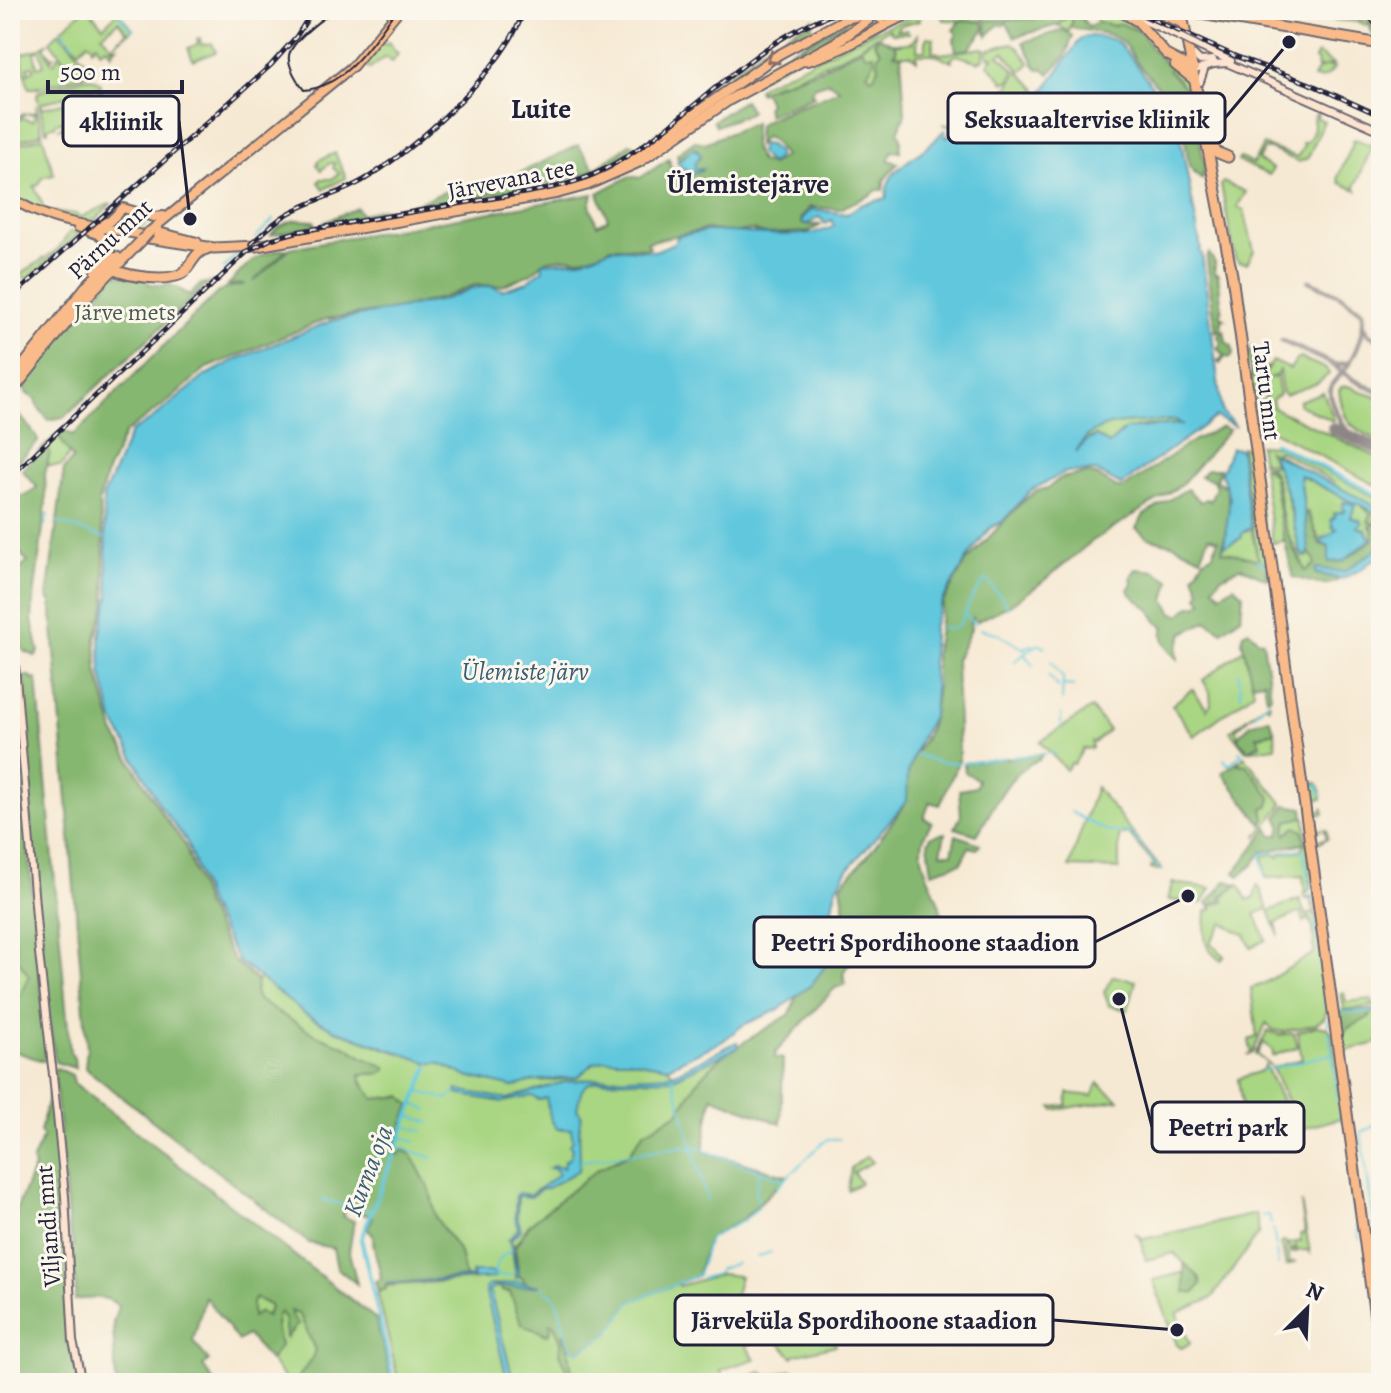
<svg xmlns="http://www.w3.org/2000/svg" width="1391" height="1393" font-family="Alegreya,serif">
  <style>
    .green { fill: #a9d682; stroke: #667c5e; stroke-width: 2; fill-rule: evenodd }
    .forest { fill: #86b770; stroke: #546c56; stroke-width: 2; fill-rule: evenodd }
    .water { fill: #60c7dd; stroke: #41748c; stroke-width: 2; fill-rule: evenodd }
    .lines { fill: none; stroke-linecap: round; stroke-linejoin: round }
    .stream { stroke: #60c7dd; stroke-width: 2 }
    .canal { stroke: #60c7dd; stroke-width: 4 }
    .taxiway { stroke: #8c8687; stroke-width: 5 }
    .runway { stroke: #8c8687; stroke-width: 12 }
    .secondary-casing { stroke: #6c6870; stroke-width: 10 }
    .primary-casing { stroke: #6c6870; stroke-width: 12 }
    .highway-casing { stroke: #6c6870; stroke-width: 13 }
    .secondary { stroke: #fde4d1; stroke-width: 6 }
    .primary { stroke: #fabb8b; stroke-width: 8 }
    .highway { stroke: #fabb8b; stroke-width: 9 }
    .tram { stroke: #22223b; stroke-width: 2 }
    .rail-casing { stroke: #22223b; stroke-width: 5 }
    .rail { stroke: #fbf7ec; stroke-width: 2; stroke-dasharray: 6; stroke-linecap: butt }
    .secondary-bridge-casing { stroke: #6c6870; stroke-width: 10; stroke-linecap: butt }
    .highway-bridge-casing { stroke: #6c6870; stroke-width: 13; stroke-linecap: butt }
    .secondary-bridge { stroke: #fde4d1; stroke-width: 6 }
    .highway-bridge { stroke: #fabb8b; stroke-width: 9 }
    .oneway { stroke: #8e6e63 }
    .labels { text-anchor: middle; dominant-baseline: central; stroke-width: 6; stroke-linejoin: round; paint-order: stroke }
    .street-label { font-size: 24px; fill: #22223b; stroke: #fbf7ec }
    .park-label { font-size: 24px; fill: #4a5850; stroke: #fbf7ec }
    .water-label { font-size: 26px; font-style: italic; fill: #385c74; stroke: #fbf7ec }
    .quarter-label { font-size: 28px; font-weight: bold; fill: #22223b; stroke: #fbf7ec }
    .leader { fill: none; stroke: #22223b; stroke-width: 3 }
    .callout-dot { fill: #22223b; stroke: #fbf7ec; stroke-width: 3 }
    .callout { fill: #fbf7ec; stroke: #22223b; stroke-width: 3 }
    .callout-label { font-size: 26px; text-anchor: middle; font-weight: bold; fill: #22223b }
  </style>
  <rect width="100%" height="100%" fill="#fbf7ec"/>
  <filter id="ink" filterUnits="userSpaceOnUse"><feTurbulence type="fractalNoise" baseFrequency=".0125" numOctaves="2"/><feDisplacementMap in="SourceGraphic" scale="16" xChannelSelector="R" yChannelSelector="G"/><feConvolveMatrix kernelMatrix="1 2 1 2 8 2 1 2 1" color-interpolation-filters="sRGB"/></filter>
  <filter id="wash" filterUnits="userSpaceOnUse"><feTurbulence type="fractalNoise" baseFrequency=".006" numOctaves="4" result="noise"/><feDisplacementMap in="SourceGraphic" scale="32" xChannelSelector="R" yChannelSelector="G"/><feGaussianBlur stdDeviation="1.8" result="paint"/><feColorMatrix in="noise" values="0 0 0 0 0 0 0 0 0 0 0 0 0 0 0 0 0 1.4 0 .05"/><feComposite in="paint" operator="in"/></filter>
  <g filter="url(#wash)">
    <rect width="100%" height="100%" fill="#f6e9d3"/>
    <g class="green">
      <path d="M83,10H89L103,26L118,13L133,29L110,48L117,47L111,53L112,55L106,47L100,51L96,43L91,49L93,46L88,42L78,50L61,30ZM118,21L127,32L112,46L102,35Z"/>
      <path d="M988,10H1003L988,13V16L1031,10H1063L1065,12L1102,10L1108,13L1104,16L1110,13L1127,20L1140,32L1098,22L1095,17H1084L1085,13H1077L1069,32L1058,25L1066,17L987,21L986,34L985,13Z"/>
      <path d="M1350,10L1355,14L1360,11L1362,14L1358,18L1361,22L1365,17C1371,21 1374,28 1372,35L1368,23L1365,25L1360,22L1335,20Z"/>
      <path d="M981,11L955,12L954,15L983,14V21L944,20L940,14L946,15L945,12Z"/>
      <path d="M868,14L874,16L878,24C863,40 836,51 815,57L869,21L866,16L826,43L724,97L661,140L778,57L836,25Z"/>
      <path d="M920,14V20L901,25L897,30H907L909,33H892L889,29L878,35L874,42L881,51L879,67L872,78L866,74L871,64L861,48L876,36L847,54L781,83L778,82L759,93L758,88L764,84L881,28Z"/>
      <path d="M814,18L776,42L685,111L687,106L763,48Z"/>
      <path d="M813,22L811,28L784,43L685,117L682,115L778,43Z"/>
      <path d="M59,32L89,65L90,71L87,74L39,88L37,85L38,88H29L25,75L34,70L33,66L28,67L29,73L25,74L21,54L38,49V51L34,52L37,67L44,65L39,49L48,42L44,48L52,56L46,53L49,58L53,57L50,60L54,63L59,55L65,61L50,41Z"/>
      <path d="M918,33L917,50H925L927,37L934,38L932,51L941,54L984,48V59L978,62L957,55L952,58V61L932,54H917V60L911,55H892L896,52L893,45L913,42Z"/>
      <path d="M200,38L201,45L212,43L216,52L193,60L188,48L198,44L197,39Z"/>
      <path d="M379,41L385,45L388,42L398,54L392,62L386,57L370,69L362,62Z"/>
      <path d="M1012,43L1017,46L1030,63L1020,73L1037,89L1036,94L1018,112L1009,109V116L1000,115L983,123L980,120L969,131L942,124L968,130L983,116L991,118L998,115L1001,98L1019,69L1004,52L999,55L1015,70L1009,81L1004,82L988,64L993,57H988L987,50Z"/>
      <path d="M1318,54L1334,65L1326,66L1334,68C1328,76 1324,80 1313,78L1317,70L1324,67L1317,68L1318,62L1315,59Z"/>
      <path d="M1170,67L1191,79L1200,131C1189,113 1190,83 1169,71Z"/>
      <path d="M84,78H92L100,83L108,114L58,129L64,126L62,121L55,124V126L48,127V131H46L37,96L38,92ZM98,88L100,94L74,101L76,113L72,114L67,102L42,108V103L67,96L68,99L73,98L72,94Z"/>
      <path d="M36,105L42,131L40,133L42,134L10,143V117L25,114L18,121L22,118L33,121L35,114H27L37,112Z"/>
      <path d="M1320,106L1317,118L1324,121L1308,158L1299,162L1270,149H1264L1258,160L1273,169L1269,175L1238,161L1240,158L1253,164L1263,145L1297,157L1304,146L1302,143L1308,141C1312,135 1316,127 1313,120Z"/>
      <path d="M680,117L681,120C636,153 603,180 547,191L280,237L568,185C611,170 644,144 680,117Z"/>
      <path d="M1378,134L1377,142L1373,146L1375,148L1371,149L1355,187L1357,190L1340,183L1338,177L1353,144L1352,141L1355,139L1370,145Z"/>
      <path d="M43,137L54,175L43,177L39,184L34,186L43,205L42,211L75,214L82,217C84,216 107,204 111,204L96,219C68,226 35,209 10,193V146Z"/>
      <path d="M335,153L346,178L324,189L319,182L321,179H332L339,173L333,168L335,163H330L321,170L317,165L319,160Z"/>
      <path d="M1223,182L1246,192L1237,207L1244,210L1254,251L1247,263L1239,262L1235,258L1221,185Z"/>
      <path d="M122,211L144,218L147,223L141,232L121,226L117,219Z"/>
      <path d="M70,232H81L27,280L21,274L57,250Z"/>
      <path d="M1252,345L1253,377L1268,366C1254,387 1250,399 1262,423L1257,426L1248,356Z"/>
      <path d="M1300,358L1327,369L1329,374L1318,383L1285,395L1282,393L1279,369L1277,375L1269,378L1277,377L1279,394L1272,400L1274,408L1381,459V488L1273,431L1262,418L1258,399L1262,403L1267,392L1257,391L1259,381L1265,378L1263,377L1273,361L1290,369L1296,360Z"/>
      <path d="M1348,386L1381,399V441C1352,428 1344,425 1339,391L1341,387Z"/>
      <path d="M1323,392L1334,419L1333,421L1299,405V401Z"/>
      <path d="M1177,420L1180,424H1195L1143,426L1123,431L1109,444L1096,436C1084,439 1079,449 1076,459C1076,413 1148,424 1177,420Z"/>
      <path d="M57,434L69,449V455L61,466H49L47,462L50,453L45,446Z"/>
      <path d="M1259,445L1277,446L1381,500V509L1334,485V482L1278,450L1275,452L1296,465L1268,451C1287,481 1291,518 1301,554L1307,557L1309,553L1314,559V566L1305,571C1299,552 1288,538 1282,518C1277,500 1281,483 1270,467H1266L1273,474L1284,541L1273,543L1262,466L1273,465L1274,462L1264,463L1263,461L1262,464Z"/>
      <path d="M1241,447L1248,448L1252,453L1272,577L1266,579L1268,573L1257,555Z"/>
      <path d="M1300,475L1348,500L1356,501L1371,514L1369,522L1377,524L1371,526L1373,540H1371L1366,530L1357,527L1358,524L1362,523L1357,519L1351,518L1354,505L1344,502L1342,507L1347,508L1345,511L1334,513L1335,517L1331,519L1334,528L1338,529L1333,534L1319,539L1308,513L1305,515Z"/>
      <path d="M1251,528L1258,560L1222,551V546L1241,538L1243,532Z"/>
      <path d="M1244,649L1248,654L1254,692L1194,736L1172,705L1192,689L1207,709L1211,704L1210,692L1203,680Z"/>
      <path d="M1268,702H1270L1269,707L1265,704L1236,729L1238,740L1252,749L1260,744L1257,737L1275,732L1276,747L1246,751L1230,731Z"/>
      <path d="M1091,708L1109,730L1094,743L1092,742V748L1083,749L1074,764L1071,763L1066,770L1040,742Z"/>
      <path d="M1244,756L1283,804L1256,838L1264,827L1262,824L1265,819L1263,808L1243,765L1238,764Z"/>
      <path d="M1307,783H1317L1320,787L1322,799L1316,800L1317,811H1323V807L1324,814L1314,816L1315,829L1322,830L1316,832L1318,841L1327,838L1324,829L1327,830L1328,838L1320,843L1315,840Z"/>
      <path d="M1096,787L1162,870L1150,869V867L1154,868V864L1128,833L1119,836V869L1069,867Z"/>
      <path d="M1299,817H1305L1312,887L1303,896L1305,891L1303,876L1266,878L1263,856L1273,854L1279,857L1280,854L1301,850L1305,843L1286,836L1285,830L1288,821Z"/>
      <path d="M1172,883L1211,888L1203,903L1168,900Z"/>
      <path d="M1239,884L1247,900L1254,898L1257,885L1259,886L1268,909L1255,914L1266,940L1251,947L1245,935L1223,923L1210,943L1225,956L1221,961C1200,944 1205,937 1206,911L1212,910L1213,905L1225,902L1223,897Z"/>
      <path d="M1311,896L1313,897L1329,1005L1324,1018L1316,1024L1283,1032L1273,1030L1266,1023L1253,1052L1247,1055L1251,1052L1249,1040L1257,1037L1251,988L1261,985L1314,953L1313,929L1308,914L1311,913L1314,916L1310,899L1304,898Z"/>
      <path d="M1299,899L1308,920L1304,922L1301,912L1276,923L1279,936L1269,911Z"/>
      <path d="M10,903L17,957L29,976L20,996L10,993Z"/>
      <path d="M1113,976L1136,981L1128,1010L1109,1006L1104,992Z"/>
      <path d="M261,978L305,1014L335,1030L389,1050L439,1063L472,1077L504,1083L557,1080L578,1077L593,1063L605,1060H628L668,1067L673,1075L723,1055L697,1082L678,1113L643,1133L629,1154L598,1169L530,1224L512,1248L516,1277H522L527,1283L491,1285L485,1288L508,1383H399L378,1295L379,1290L386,1289V1286L493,1278L489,1272L471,1274L473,1277H465L460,1253L436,1218L430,1191L411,1154L399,1155L391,1152L410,1105L402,1096L374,1099L359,1076L385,1067L364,1058L347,1047L316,1035L258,1000L255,992L257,981Z"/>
      <path d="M1344,992L1346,1002L1371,999L1372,1003L1381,1005L1344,1010L1341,993Z"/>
      <path d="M1381,1008V1042L1345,1051L1343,1034L1348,1028L1371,1015L1372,1010Z"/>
      <path d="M1317,1026L1328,1028L1332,1032L1345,1117L1300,1129L1272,1068L1302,1059L1297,1032Z"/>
      <path d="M1268,1031L1280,1035L1293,1033L1298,1047L1272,1056L1273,1051L1263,1042L1257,1055L1271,1066L1255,1054Z"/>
      <path d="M1265,1065L1296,1132L1247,1141L1238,1079L1261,1071Z"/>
      <path d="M1098,1083L1119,1100L1054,1110L1052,1107L1067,1105L1068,1093L1092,1096Z"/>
      <path d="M867,1156L873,1162L853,1172L861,1183L848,1190L851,1168Z"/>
      <path d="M1301,1202L1310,1253L1307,1250L1297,1251L1296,1246L1295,1249H1292L1296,1252L1291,1253L1289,1245H1286L1289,1263L1296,1262L1286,1266L1281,1243L1285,1241L1286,1244L1301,1241L1300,1234L1305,1233Z"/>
      <path d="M1256,1214L1259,1233L1211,1299L1177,1313L1190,1344L1181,1348L1177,1345L1153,1280L1185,1272V1293L1195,1292L1201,1284L1199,1277L1174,1253L1146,1260L1141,1239L1135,1233L1144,1239Z"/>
      <path d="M721,1274L740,1276L735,1295L750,1298L770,1307L790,1330L793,1329V1319H802L805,1333L817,1331L824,1339L833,1337L836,1345L794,1355L793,1357L773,1337L748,1344L746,1346L755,1359L720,1370L728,1383H514L491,1295L487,1292L491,1288L501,1287L502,1291L509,1292L534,1327L544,1334L550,1323L554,1324L561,1341L568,1375H572L569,1350L562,1335L565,1333L578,1352L609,1333L630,1302L678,1283L679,1286Z"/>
      <path d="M255,1299L263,1300L271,1306L266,1317L260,1312L252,1317V1303Z"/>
      <path d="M294,1310L300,1315L315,1350L312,1359L294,1383H288L270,1360L280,1346L276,1325L278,1314L280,1312L284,1319L297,1322L291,1315Z"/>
      <path d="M792,1370L803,1383H730L762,1371L768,1377Z"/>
    </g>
    <g class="forest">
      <path d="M1077,13H1085L1081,18L1089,27L1098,22L1113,26L1120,23L1140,32L1156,54L1170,67L1169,71L1183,86L1189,88L1205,165L1203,179C1183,170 1188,141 1182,123C1174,101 1152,82 1138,63C1133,57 1129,48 1123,43C1109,30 1087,32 1070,27L1072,24L1071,18Z"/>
      <path d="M1068,17L1058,25L1015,37L1006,22L1004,25H998L987,36L986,21Z"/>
      <path d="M849,21L819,44L743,84L764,67Z"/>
      <path d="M960,21L983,22L984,30L969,49L956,51L954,40L957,33L953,30Z"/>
      <path d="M1064,30L1073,36L1065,57L1049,74L1043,68L1039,70L1033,63V60L1023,42Z"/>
      <path d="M879,37L892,43H901L894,45L897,49L893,54L901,55L905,114L898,132L901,139L900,152L892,151L888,160L898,163L884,180L883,190H877C868,199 852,201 841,209L810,207L801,218L802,224L821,225L808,232L765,234L752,230L731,233L707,229L647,242L650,247L647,248L611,247L602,254L579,259L565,258L548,260L530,274L502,286L475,285L442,298L397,309L326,319L205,369L170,400L125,433L107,472L99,501L103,538L106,604L96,638L97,670L114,732L161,812L185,845L206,906L233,960L257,981L255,992L258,1000L316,1035L347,1047L364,1058L386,1067V1070L379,1074H360L361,1081L374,1099L402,1096L410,1105L391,1152L399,1155L402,1150L411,1154L430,1191L436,1218L460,1253L465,1277L463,1279L386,1284V1289L378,1292L375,1281L381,1279C380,1264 372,1251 373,1235L367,1229L373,1217L345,1209L342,1216L354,1221L349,1252L357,1284L337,1268L333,1248L309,1243L85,1068L87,1048L51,602L47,598L64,469L73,459L57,434L63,430L73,435L77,432L216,294L226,288L246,284L228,285C248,264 258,251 287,249L253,282L290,248L593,194L590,205L597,225L608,219L598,193L630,176L640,178L669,159L671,168L682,181L686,180L684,171C692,173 696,174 702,169L697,171L695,169V162L699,159L698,150L694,148L678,160L677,154L695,141L705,143L754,123L753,147L760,161L771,165L784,156L772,140L764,137L757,146L758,125C783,108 813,104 839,89L829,82L814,87L811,93L814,96L768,115L766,107L769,103L765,94L760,91L823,68L861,48L866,55L874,54V62L867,73L872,78L879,67L877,57L881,51L874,42Z"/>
      <path d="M744,100L751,111L747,114L716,126L713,121Z"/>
      <path d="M631,143L636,146L606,166L567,180L398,212L362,216L326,226L324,222L357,208L361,215L381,209H403L444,192L489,188L578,145L595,169Z"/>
      <path d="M296,220L314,221L316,225L271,235C276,226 286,223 296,220Z"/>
      <path d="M1209,253L1215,263L1214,273L1218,275L1222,311L1220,315L1225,319L1222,320L1221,330L1216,332L1207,259Z"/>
      <path d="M115,274L147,280L149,284L165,286L167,283L190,295L201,284L209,283L64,417L48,420L36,404L37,400L27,394L24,387L58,339Z"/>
      <path d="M1224,330L1226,342L1232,346L1233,354L1231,358L1225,357L1220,364L1218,361L1224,356L1217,348L1221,344L1218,336Z"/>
      <path d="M11,404L37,437L38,442L10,469Z"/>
      <path d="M1222,427L1229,430L1181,485L1091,542L1036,587L1008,606L976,622L973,618L970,622L971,629L956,660L959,760L940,805L930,802L924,818L932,822C905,860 939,883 943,921L847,954L850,962L843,973L846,984L835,988L776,1052L775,1058L783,1059L781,1124L712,1097L703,1151L788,1176L742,1220L709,1238L697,1276L630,1302L609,1333L578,1352L570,1347L565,1334L563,1335L569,1350L572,1376L568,1375L560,1353L561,1341L554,1324L550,1323L551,1330L547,1335C539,1330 526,1328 521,1323L510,1292L502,1291L501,1287L526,1283L522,1278L519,1277L515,1247L530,1224L598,1169L629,1154L643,1133L678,1113L697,1082L723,1055L790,1014L797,995L811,985L836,952L847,924L841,885L868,855L904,806L907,767L926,736L933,716L937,684L935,654L943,602L966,562L1018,506L1036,491L1048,488L1061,478L1088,473L1097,476L1117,488H1124L1194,440Z"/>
      <path d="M45,446L50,453L45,474L46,504L33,605L32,620L39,652L35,656L24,651L19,645L18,596L11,587L10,577L28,562L13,546L20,537L10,526V516L14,512L18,497L29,494L37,487L22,470Z"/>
      <path d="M1265,467H1270C1281,482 1278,497 1282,515C1284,524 1288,535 1291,544C1294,554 1303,561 1305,571L1314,565V559C1304,550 1307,528 1305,515L1308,512L1320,544L1329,547V562L1343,561L1374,539L1373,529L1370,526L1377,524L1368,522L1371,514L1359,503L1381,516V546L1343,573L1316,568V574L1340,579C1325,590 1310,581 1293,577L1281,525L1274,476Z"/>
      <path d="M1207,469H1220L1216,481L1226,486L1230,505L1222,551L1249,557L1267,564L1266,579L1241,567L1221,577L1213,587L1221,594L1234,586L1243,594L1241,617L1222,631L1207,621L1183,633L1177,649L1178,660C1169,650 1159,641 1164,627C1155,622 1156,618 1150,610C1143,602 1136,602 1128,590L1132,583L1131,576L1136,569L1155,571L1170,581L1165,600L1173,613L1180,615L1190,606H1196L1203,602L1198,596L1200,591L1194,575L1204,559L1213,554L1218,540L1209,537L1201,558L1175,545L1148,538L1136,528L1144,515L1187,489L1201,502L1207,499L1210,501L1216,487L1213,480L1200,477Z"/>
      <path d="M1248,630L1258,640L1263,641L1271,696L1267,699L1264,681L1252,683L1242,641L1244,633Z"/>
      <path d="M31,676L33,680L37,679L70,1052L74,1058L75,1068L55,1062L45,990L18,677Z"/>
      <path d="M10,696L14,699L48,1060L43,1061L10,1050V993L20,996L29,976L17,958L10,903Z"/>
      <path d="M1269,718L1275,732L1257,736L1260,744L1248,750L1238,740L1239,735L1251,724Z"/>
      <path d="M1042,754L1039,760C1009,769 993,810 977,835L955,828L961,816L959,790L976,787L978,780L965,772L964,763Z"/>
      <path d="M1238,761V764L1247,765L1271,797L1269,806L1263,808L1265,819L1262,824L1222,773Z"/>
      <path d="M1286,805L1303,808L1304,817L1288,821L1285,830L1286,835L1296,827L1303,831L1305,843L1262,852L1253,865L1239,876L1235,872L1268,828L1272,835H1279L1281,825L1277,817Z"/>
      <path d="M945,833L941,853H952L956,835L980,844L977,849L969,847L961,863L932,872L928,843L931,836Z"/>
      <path d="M1226,881L1237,884L1221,897L1222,901L1212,904L1211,909L1207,903Z"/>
      <path d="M1372,1010L1370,1017L1348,1028L1343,1034L1340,1011Z"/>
      <path d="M57,1068L72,1075L74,1083L376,1319L392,1383H294L312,1359L315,1350L300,1315L291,1311V1315L298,1324L286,1338L284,1318L281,1312L278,1314L276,1325L280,1346L270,1360L247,1335L238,1341L205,1297L193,1341L209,1361L203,1366L215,1383H116L113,1323L118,1306C107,1294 89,1298 75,1300L76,1281L69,1249L74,1246L69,1230L54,1069ZM256,1298L271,1306L266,1317L260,1312L252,1317V1303Z"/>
      <path d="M51,1085L62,1200L69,1327L66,1334L80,1383H10V1217L13,1218L34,1167L32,1162L43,1136L40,1132Z"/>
      <path d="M1184,1263L1199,1277L1201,1284L1195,1292L1185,1293Z"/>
    </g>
    <g class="water">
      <path d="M1086,36C1095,36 1109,37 1117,42C1128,50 1174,116 1179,130L1201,249L1199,251L1202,254L1222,412L1236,427L1216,417L1121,485L1095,471L1066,472L1031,490L1002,522L990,528L970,554L942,601L933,627L932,665L935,690L933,715L918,744L908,773L907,801L848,869L836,889L831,912L839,919L843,933L836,952L811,985L780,1009L743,1025L723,1041L668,1067L628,1060H604L593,1063L578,1077L533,1081L513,1087L466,1076L439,1063H429L335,1030L305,1014L238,961L208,904L187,842L161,807L113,720L101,671L100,636L109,597L103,497L131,432L152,419L205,376L233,361L331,321L443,300L473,288L490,286L502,290L527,282L543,269L542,263L582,260L612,248L655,251L674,243L678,236C689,234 699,231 710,231C742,231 808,242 834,226L832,220L826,224L819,217L808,224H803L802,219L812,209L847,214L860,205L887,198C882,171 916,158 932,143C937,139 939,134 945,130L944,136L947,137L952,131L970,132L975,125H980L979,122L982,124L999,117L1016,122L1017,119L1013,121L1011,118C1036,110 1063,62 1080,40ZM1176,420L1183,425L1176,424L1126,429L1109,444L1096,436L1085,442L1076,452C1095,413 1140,425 1176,420Z"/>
      <path d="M761,144L769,145L778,152C778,158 776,161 770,164L759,153Z"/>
      <path d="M694,148L701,155L695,162V169H703C691,177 685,171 677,162Z"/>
      <path d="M1231,448L1240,449L1251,528L1243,532L1241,538L1224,547L1230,498L1221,473Z"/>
      <path d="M1272,453L1381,509V516C1370,510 1362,504 1348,500L1300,475L1309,553L1303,557C1294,539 1295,519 1289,500C1284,483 1276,469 1272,453Z"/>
      <path d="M1344,502L1355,504L1351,518L1360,520L1362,523L1357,527L1366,530L1368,536L1372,538L1343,561L1329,562V546L1320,542L1337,529L1333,528L1331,520L1335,517V513L1345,511L1342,507Z"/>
      <path d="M1381,546V554L1360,570L1342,579L1315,573L1316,568L1344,572Z"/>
      <path d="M737,1042L739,1047L672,1079L599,1081C579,1083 581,1094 577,1109L582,1116C576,1126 582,1153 579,1170L547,1188L541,1189L531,1197L518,1196L517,1215L521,1230L511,1239L519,1276L516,1278L512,1247L508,1240L518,1229L515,1216L516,1195L518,1193L530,1195L559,1174L555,1169L549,1168L554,1166L563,1168L564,1161L570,1158L572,1148L569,1145L573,1141L571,1129H557L551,1120L546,1098L539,1100L532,1096L503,1102L461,1095L457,1093V1090L507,1099L564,1082L587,1079L671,1075Z"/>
      <path d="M472,1272H490L496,1275L494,1278L385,1284L453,1278L473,1277Z"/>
      <path d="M518,1282L541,1286L496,1287L488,1291L491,1295L514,1383H508L485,1289L488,1286Z"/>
    </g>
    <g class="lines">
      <g class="stream">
        <path d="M118,14L132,30"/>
        <path d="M61,31L65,35"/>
        <path d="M66,36L68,38"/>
        <path d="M70,40L74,45"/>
        <path d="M255,238L274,219"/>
        <path d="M223,269L239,252"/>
        <path d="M57,522L104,538"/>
        <path d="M45,525L48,514"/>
        <path d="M1257,560L1268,566"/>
        <path d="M965,615L975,625"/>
        <path d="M940,626L947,630L959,625L972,598L986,579L1008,606"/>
        <path d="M980,629L996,633L1028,651L1039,644L1045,647"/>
        <path d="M1023,648L1033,645"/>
        <path d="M1024,654L1033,665"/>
        <path d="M1051,661L1063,678L1062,700"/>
        <path d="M1014,662L1028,651"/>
        <path d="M1238,673L1239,681"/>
        <path d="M1048,675L1059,688"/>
        <path d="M1240,684L1241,695"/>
        <path d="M1063,685L1074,686"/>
        <path d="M1266,704L1268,702"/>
        <path d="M1254,715L1264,705"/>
        <path d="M1061,723V714"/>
        <path d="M1061,726V728"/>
        <path d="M1051,753H1056"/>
        <path d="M916,754L939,762L959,763"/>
        <path d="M1011,757L1045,754"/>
        <path d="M1224,759L1228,765L1242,754L1239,751"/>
        <path d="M964,763L1004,758"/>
        <path d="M1071,812L1108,832H1120"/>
        <path d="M1313,812L1309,784L1318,785L1321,796"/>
        <path d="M1123,832L1131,833L1160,870"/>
        <path d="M1265,877L1261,854L1303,849L1310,888L1309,892"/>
        <path d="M1310,896L1312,902"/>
        <path d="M1314,920L1319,950"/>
        <path d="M1319,952L1327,1009"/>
        <path d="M1340,1012H1342"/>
        <path d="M1345,1012H1374L1381,1010"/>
        <path d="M1328,1025L1329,1017"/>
        <path d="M1329,1032L1341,1121"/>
        <path d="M1273,1068L1331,1054"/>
        <path d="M1263,1070L1268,1069"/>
        <path d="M673,1078L707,1200"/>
        <path d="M418,1092L448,1099L456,1092"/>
        <path d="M413,1104L428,1110"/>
        <path d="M409,1115L430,1123"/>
        <path d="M405,1126L423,1131"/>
        <path d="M401,1137L415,1142"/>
        <path d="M397,1146L433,1158"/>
        <path d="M692,1146L746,1166"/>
        <path d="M818,1147L828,1139H840"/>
        <path d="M580,1161L685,1146L692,1149"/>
        <path d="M748,1166L783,1179"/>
        <path d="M794,1171L816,1149"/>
        <path d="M1351,1179L1359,1239"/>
        <path d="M776,1189L792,1172"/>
        <path d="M323,1200L372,1211"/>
        <path d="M758,1200L755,1192L760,1171"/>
        <path d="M1262,1216L1269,1215L1271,1224"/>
        <path d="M747,1218L759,1206"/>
        <path d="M1273,1229L1276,1247"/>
        <path d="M717,1234L745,1220"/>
        <path d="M1376,1236L1361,1133L1381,1122"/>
        <path d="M1376,1239L1378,1255"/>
        <path d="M1276,1251L1277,1260"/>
        <path d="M757,1257L771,1252"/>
        <path d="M1278,1263V1265"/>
        <path d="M702,1264L709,1238L715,1235"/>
        <path d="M495,1274C493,1267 504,1252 512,1250"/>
        <path d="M494,1276L512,1275"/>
        <path d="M702,1278L717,1274L720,1269L737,1263"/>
        <path d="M541,1286L556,1299L569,1345L578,1352L609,1333L630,1302L698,1275L701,1266"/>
      </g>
      <g class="canal">
        <path d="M1274,443L1381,497"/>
        <path d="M394,1383L361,1239L428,1067"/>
      </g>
      <g class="taxiway">
        <path d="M1309,281L1340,295L1363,312C1366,332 1355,356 1343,372C1339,377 1333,381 1331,387C1327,400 1345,431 1355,438"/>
        <path d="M1365,327L1368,334L1381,340"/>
        <path d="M1282,341L1335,365L1347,363"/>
        <path d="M1333,365L1354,380L1381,393"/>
      </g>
      <path class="runway" d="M1333,428L1381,450"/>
    </g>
  </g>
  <g filter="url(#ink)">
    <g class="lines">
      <defs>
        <g id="secondary">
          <path d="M1136,17L1180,37"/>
          <path d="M1200,47L1231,61"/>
          <path d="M1194,55L1200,61L1213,60"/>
          <path d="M1192,71L1214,64L1227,63L1381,131"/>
          <path d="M1200,82L1205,67"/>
          <path d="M10,596L14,616V653L39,953L52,1067"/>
          <path d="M52,1065L65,1196L73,1341L82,1383"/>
        </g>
        <g id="primary">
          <path d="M1118,10L1138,22L1167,55L1194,69"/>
          <path d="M1210,10L1268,21"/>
          <path d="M881,19L882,12L892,10"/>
          <path d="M808,61C822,56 836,52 849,45C884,27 901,11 943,10"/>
          <path d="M1175,65L1194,80"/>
          <path d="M617,168L778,55L845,19L886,10"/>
          <path d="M10,197C48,224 98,226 142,235"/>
          <path d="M99,224L110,221L123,208L153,217L163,216"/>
          <path d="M156,226L158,232L197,242"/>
          <path d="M78,227L100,235L110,246V256L96,272"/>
          <path d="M149,232L353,66L399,10"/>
        </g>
        <g id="highway">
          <path d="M1152,10L1183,23"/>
          <path d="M1201,14L1381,44"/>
          <path d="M1183,20L1232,275L1381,1361"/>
          <path d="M1212,144L1216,152L1228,157"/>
          <path d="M142,237L214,248L257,246L558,193L587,185L639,162L729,100L835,43L868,20"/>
          <path d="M112,269C127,276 172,284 185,271C193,262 195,252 207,249"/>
          <path d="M10,382L88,284L117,257"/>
          <path d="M10,394L93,290L142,240"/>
        </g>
      </defs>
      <use href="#secondary" class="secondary-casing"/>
      <use href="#primary" class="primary-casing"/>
      <use href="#highway" class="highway-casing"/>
      <use href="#secondary" class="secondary"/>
      <use href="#primary" class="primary"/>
      <use href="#highway" class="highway"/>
      <g class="tram">
        <path d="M337,10C324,16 293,40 289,55C287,65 298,83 304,90C346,87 373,41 396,10"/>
        <path d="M1363,10L1381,35"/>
      </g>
      <defs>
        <g id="rail">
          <path d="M659,10L695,15L784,10"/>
          <path d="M1131,10L1235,56L1308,83L1381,116"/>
          <path d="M251,244C265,231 278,218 295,210C317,199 341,193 362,181C413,152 507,66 524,10"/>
          <path d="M10,299L271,65L296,37L313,10"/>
          <path d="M10,477L248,251L271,239L296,232C358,221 420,211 481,200C523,193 567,189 605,169C687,126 755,33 847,10"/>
        </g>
      </defs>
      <use href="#rail" class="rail-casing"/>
      <use href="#rail" class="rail"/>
      <defs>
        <path id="secondary-bridge" d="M1180,37L1200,47"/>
        <g id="highway-bridge">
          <path d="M1173,10L1201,14"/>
          <path d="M142,240L149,232"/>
        </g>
      </defs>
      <use href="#secondary-bridge" class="secondary-bridge-casing"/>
      <use href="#highway-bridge" class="highway-bridge-casing"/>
      <use href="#secondary-bridge" class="secondary-bridge"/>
      <use href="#highway-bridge" class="highway-bridge"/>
    </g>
    <defs><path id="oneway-chevron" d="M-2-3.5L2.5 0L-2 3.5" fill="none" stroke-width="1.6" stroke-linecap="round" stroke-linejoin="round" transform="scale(2)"/></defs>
    <use class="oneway" href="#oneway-chevron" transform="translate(772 59) rotate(148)"/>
  </g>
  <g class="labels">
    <g class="street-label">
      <text transform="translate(511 179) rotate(-11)">Järvevana tee</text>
      <text transform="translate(110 239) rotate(-43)">Pärnu mnt</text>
      <text transform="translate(1267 391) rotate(83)">Tartu mnt</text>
      <text transform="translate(48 1226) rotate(-94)">Viljandi mnt</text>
    </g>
    <g class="park-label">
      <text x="125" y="312">Järve mets</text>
    </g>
    <g class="water-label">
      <text x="525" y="671">Ülemiste järv</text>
      <text transform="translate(368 1171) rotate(-69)">Kurna oja</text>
    </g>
    <g class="quarter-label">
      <text x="541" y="109">Luite</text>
      <text x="748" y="184">Ülemistejärve</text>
    </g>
  </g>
  <path class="leader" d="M1289 42L1225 118M190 219L179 121M1188 896L1095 942M1119 999L1152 1127M1177 1330L1053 1320"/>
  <g class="callout-dot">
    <circle cx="1289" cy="42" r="8"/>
    <circle cx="190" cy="219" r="8"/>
    <circle cx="1188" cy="896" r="8"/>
    <circle cx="1119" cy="999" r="8"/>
    <circle cx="1177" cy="1330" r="8"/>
  </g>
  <g class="callout">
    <rect x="948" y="93" width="277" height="50" rx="8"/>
    <rect x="63" y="96" width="116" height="50" rx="8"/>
    <rect x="754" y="917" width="341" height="50" rx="8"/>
    <rect x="1152" y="1102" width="152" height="50" rx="8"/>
    <rect x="675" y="1295" width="378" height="50" rx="8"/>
  </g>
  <g class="callout-label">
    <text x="1087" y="128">Seksuaaltervise kliinik</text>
    <text x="121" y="130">4kliinik</text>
    <text x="925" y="951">Peetri Spordihoone staadion</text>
    <text x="1228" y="1136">Peetri park</text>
    <text x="864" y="1329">Järveküla Spordihoone staadion</text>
  </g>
  <rect width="1391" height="1393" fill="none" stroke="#fbf7ec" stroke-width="40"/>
  <g transform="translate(1307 1309) rotate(24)" stroke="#fbf7ec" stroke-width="6" paint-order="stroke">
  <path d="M0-6L14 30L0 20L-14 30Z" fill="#22223b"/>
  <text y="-12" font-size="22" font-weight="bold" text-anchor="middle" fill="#22223b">N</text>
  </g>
  <path d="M48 80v12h134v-12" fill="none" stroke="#22223b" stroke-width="4"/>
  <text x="60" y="80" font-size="24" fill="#22223b" stroke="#fbf7ec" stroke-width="6" paint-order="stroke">500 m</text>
</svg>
